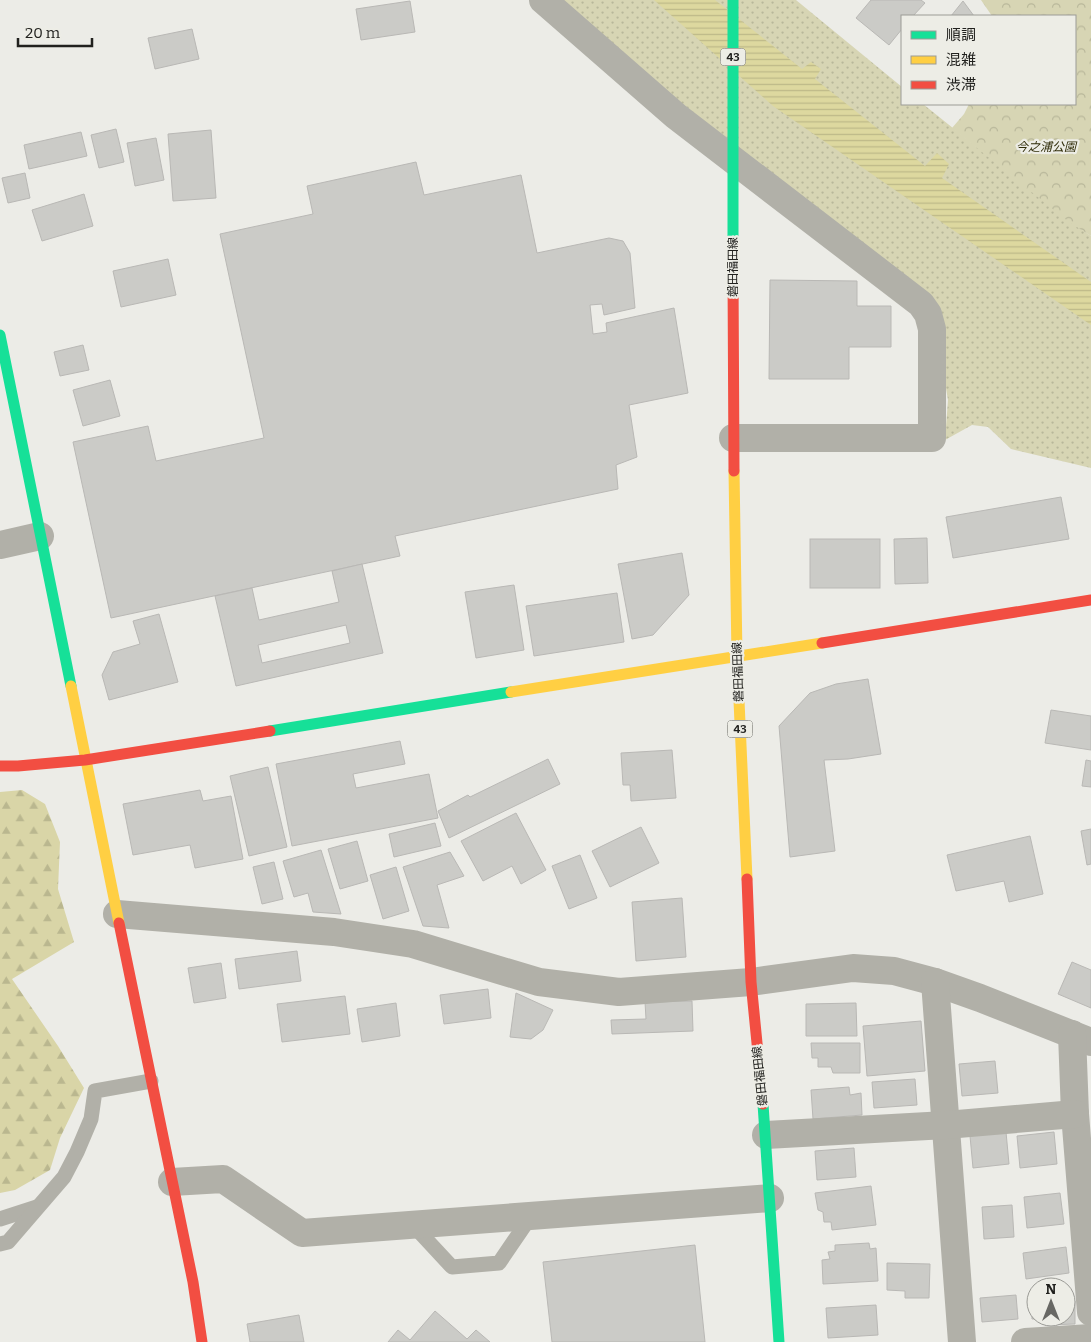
<svg xmlns="http://www.w3.org/2000/svg" width="1091" height="1342" font-family="Bitter,'Noto Sans JP',serif">
  <style>
    .grass { fill: url(#grass-dots) }
    .forest { fill: url(#forest-firs) }
    .park { fill: url(#park-crowns) }
    .water { fill: url(#water-rules) }
    .building { fill: #cbcbc7; stroke: #b9b8b5; fill-rule: evenodd }
    .lines { fill: none; stroke-linecap: round; stroke-linejoin: round }
    .lane { stroke: #b1b0a8; stroke-width: 15 }
    .street { stroke: #b1b0a8; stroke-width: 28 }
    .fast { stroke: #16e098; stroke-width: 11 }
    .slow { stroke: #ffcf43; stroke-width: 11 }
    .jam { stroke: #f24e42; stroke-width: 11 }
    .labels { text-anchor: middle; dominant-baseline: central; stroke-width: 4.5; stroke-linejoin: round; paint-order: stroke }
    .shield { fill: #edede6; stroke: #5e5e5a; stroke-width: 1 }
    .shield-label { font-size: 11px; font-weight: bold; fill: #21211e }
    .park-label { font-size: 12px; font-style: italic; fill: #2f2c08; stroke: #edede6 }
    .street-label { font-size: 12px; fill: #21211e; stroke: #edede6 }
  </style>
  <defs>
    <pattern id="grass-dots" width="8" height="8" patternUnits="userSpaceOnUse" patternTransform="scale(1.25)"><rect width="8" height="8" fill="#d7d5b4"/><path d="M2 2h.1M6 6h.1" fill="none" stroke="#b8b79a" stroke-width="1.8" stroke-linecap="round"/></pattern>
    <pattern id="forest-firs" width="22" height="20" patternUnits="userSpaceOnUse" patternTransform="scale(1.25)"><rect width="22" height="20" fill="#d9d5a7"/><path d="M5 1l3.5 6h-7zM16 11l3.5 6h-7z" fill="#bab78f"/></pattern>
    <pattern id="park-crowns" width="20" height="18" patternUnits="userSpaceOnUse" patternTransform="scale(1.25)"><rect width="20" height="18" fill="#d7d5b4"/><path d="M2 6a3 3 0 1 1 6 0M12 15a3 3 0 1 1 6 0" fill="none" stroke="#b8b79a"/></pattern>
    <pattern id="water-rules" width="6" height="5" patternUnits="userSpaceOnUse" patternTransform="scale(1.25)"><rect width="6" height="5" fill="#ddd89f"/><path d="M0 2.5h6" fill="none" stroke="#bdb988"/></pattern>
  </defs>
  <rect width="100%" height="100%" fill="#ecece7"/>
  <path class="grass" d="M529,0H796L902,87V104H923L1069,221L1091,236V468L1011,449L988,427L972,425L945,440L948,400L936,329Z"/>
  <path class="forest" d="M22,790L45,804L60,842L58,889L74,942L12,979L58,1046L84,1088L60,1138L50,1170L15,1190L0,1193V792Z"/>
  <path class="park" d="M981,0H1091V236L1069,222L952,128L964,114L969,104H1075V16H992Z"/>
  <path class="water" d="M654,0H715L802,69L811,62L821,69L815,79L925,166L937,153L949,164L942,178L1091,282V325L773,106Z"/>
  <g class="building">
    <path d="M871,0H921L925,3L913,16H902V29L889,45L856,18Z"/>
    <path d="M410,1L415,32L361,40L356,9Z"/>
    <path d="M963,1L974,16H951Z"/>
    <path d="M192,29L199,59L155,69L148,38Z"/>
    <path d="M116,129L124,162L99,168L91,135Z"/>
    <path d="M211,130L216,198L173,201L168,134Z"/>
    <path d="M81,132L87,156L29,169L24,145Z"/>
    <path d="M156,138L164,180L135,186L127,143Z"/>
    <path d="M416,162L424,195L521,175L537,253L609,238L623,241L630,253L635,308L604,315L602,304L590,305L593,334L607,332L606,323L674,308L688,393L629,405L637,457L616,465L618,489L395,536L400,556L111,618L73,442L148,426L156,461L264,438L220,234L313,214L307,186Z"/>
    <path d="M25,173L30,198L8,203L2,178Z"/>
    <path d="M84,194L93,226L42,241L32,210Z"/>
    <path d="M168,259L176,295L121,307L113,271Z"/>
    <path d="M770,280L857,281V306H891V347H849V379H769Z"/>
    <path d="M83,345L89,370L60,376L54,352Z"/>
    <path d="M110,380L120,416L83,426L73,390Z"/>
    <path d="M1061,497L1069,539L953,558L946,517Z"/>
    <path d="M927,538L928,583L895,584L894,539Z"/>
    <rect x="810" y="539" width="70" height="49"/>
    <path d="M682,553L689,595L653,635L632,639L618,564Z"/>
    <path d="M362,564L383,653L236,686L215,596L252,588L259,620L339,602L332,571ZM346,625L350,643L262,663L258,645Z"/>
    <path d="M514,585L524,650L476,658L465,592Z"/>
    <path d="M617,593L624,642L534,656L526,606Z"/>
    <path d="M159,614L178,682L109,700L102,675L113,652L140,644L133,621Z"/>
    <path d="M868,679L881,754L848,759L824,760L835,851L790,857L779,726L810,693L836,684Z"/>
    <path d="M1051,710L1091,716V750L1045,743Z"/>
    <path d="M400,741L405,764L353,774L356,788L429,774L438,818L292,846L276,764Z"/>
    <path d="M672,750L676,798L631,801L630,785H623L621,753Z"/>
    <path d="M548,759L560,784L449,838L438,811L468,795L470,797Z"/>
    <path d="M1086,760L1091,761V787L1082,786Z"/>
    <path d="M268,767L287,847L249,856L230,776Z"/>
    <path d="M200,790L203,801L231,796L243,859L195,868L190,845L133,855L123,804Z"/>
    <path d="M516,813L546,870L521,884L512,866L483,881L461,841Z"/>
    <path d="M435,823L441,846L394,857L389,834Z"/>
    <path d="M641,827L659,863L610,887L592,851Z"/>
    <path d="M1091,829V864L1087,865L1081,831Z"/>
    <path d="M1030,836L1043,894L1009,902L1004,881L956,891L947,855Z"/>
    <path d="M357,841L368,881L340,889L328,849Z"/>
    <path d="M321,850L341,914L313,912L308,893L294,897L283,861Z"/>
    <path d="M450,852L464,876L437,885L449,928L423,926L403,867Z"/>
    <path d="M580,855L597,898L569,909L552,866Z"/>
    <path d="M274,862L283,899L262,904L253,867Z"/>
    <path d="M396,867L409,911L383,919L370,875Z"/>
    <path d="M682,898L686,957L636,961L632,902Z"/>
    <path d="M297,951L301,981L239,989L235,959Z"/>
    <path d="M1072,962L1091,970V1008L1058,994Z"/>
    <path d="M221,963L226,998L194,1003L188,968Z"/>
    <path d="M488,989L491,1018L444,1024L440,995Z"/>
    <path d="M516,993L553,1010L543,1030L531,1039L510,1037Z"/>
    <path d="M345,996L350,1034L282,1042L277,1004Z"/>
    <path d="M692,1001L693,1031L612,1034L611,1020L646,1019L645,1002Z"/>
    <path d="M396,1003L400,1036L362,1042L357,1009Z"/>
    <path d="M856,1003L857,1036H806V1004Z"/>
    <path d="M921,1021L925,1071L867,1076L863,1026Z"/>
    <path d="M811,1043H860V1073H833L831,1067H818V1058H812Z"/>
    <path d="M995,1061L998,1093L962,1096L959,1064Z"/>
    <path d="M915,1079L917,1105L874,1108L872,1082Z"/>
    <path d="M849,1087L850,1095L861,1093L862,1115L813,1119L811,1090Z"/>
    <path d="M1006,1132L1009,1164L973,1168L970,1136Z"/>
    <path d="M1054,1132L1057,1164L1020,1168L1017,1136Z"/>
    <path d="M854,1148L856,1177L817,1180L815,1151Z"/>
    <path d="M871,1186L876,1225L832,1230L831,1222H824L823,1212L818,1210L815,1193Z"/>
    <path d="M1060,1193L1064,1224L1027,1228L1024,1197Z"/>
    <path d="M1012,1205L1014,1237L984,1239L982,1207Z"/>
    <path d="M869,1243L870,1249L876,1248L878,1281L823,1284L822,1260L830,1259L828,1252L835,1251V1245Z"/>
    <path d="M695,1245L705,1342H552L543,1262Z"/>
    <path d="M1066,1247L1069,1273L1026,1279L1023,1253Z"/>
    <path d="M887,1263L930,1264L929,1298H905V1291L887,1290Z"/>
    <path d="M1071,1290L1072,1301H1075V1324L1045,1325V1319H1032L1031,1292L1036,1291V1317H1066V1291Z"/>
    <path d="M1016,1295L1018,1319L982,1322L980,1298Z"/>
    <path d="M876,1305L878,1335L828,1338L826,1308Z"/>
    <path d="M435,1311L467,1339L476,1330L490,1342H388L398,1330L410,1340Z"/>
    <path d="M299,1315L304,1342H250L247,1324Z"/>
  </g>
  <g class="lines">
    <g class="lane">
      <path d="M0,1219L37,1207"/>
      <path d="M412,1224L452,1267L499,1263L531,1216"/>
      <path d="M0,1244L8,1242L64,1177L77,1152L91,1119L95,1091L151,1081"/>
    </g>
    <g class="street">
      <path d="M543,0L676,116L921,304L928,314L932,329V438H733"/>
      <path d="M0,545L40,536"/>
      <path d="M117,914L334,932L413,944L539,982L619,992L751,982L853,968L894,971L935,982L980,998L1091,1042"/>
      <path d="M935,982L962,1342"/>
      <path d="M1072,1034L1075,1114L1091,1312"/>
      <path d="M766,1135L946,1125L1075,1114"/>
      <path d="M172,1182L223,1179L302,1233L770,1198"/>
      <path d="M1025,1342L1091,1338"/>
    </g>
    <g class="fast">
      <path d="M733,0V273"/>
      <path d="M0,335L71,686"/>
      <path d="M270,731L511,692"/>
      <path d="M763,1104L779,1342"/>
    </g>
    <g class="slow">
      <path d="M734,471L737,656L747,879"/>
      <path d="M71,686L119,923"/>
      <path d="M511,692L822,643"/>
    </g>
    <g class="jam">
      <path d="M733,273L734,471"/>
      <path d="M822,643L1091,600"/>
      <path d="M0,766H18L85,760L270,731"/>
      <path d="M747,879L751,982L763,1104"/>
      <path d="M119,923L193,1282L202,1342"/>
    </g>
  </g>
  <g class="labels">
    <g class="shield">
      <rect x="720.5" y="48.5" width="25" height="17" rx="4"/>
      <rect x="727.5" y="720.5" width="25" height="17" rx="4"/>
    </g>
    <g class="shield-label">
      <text x="733" y="57">43</text>
      <text x="740" y="729">43</text>
    </g>
    <g class="park-label">
      <text x="1046" y="147">今之浦公園</text>
    </g>
    <g class="street-label">
      <text transform="translate(733 267) rotate(-90)">磐田福田線</text>
      <text transform="translate(738 672) rotate(-92)">磐田福田線</text>
      <text transform="translate(760 1076) rotate(-96)">磐田福田線</text>
    </g>
  </g>
  <rect x="901" y="15" width="175" height="90" fill="#edede6" stroke="#9b9b96"/>
  <rect x="911" y="31" width="25" height="8" fill="#16e098" stroke="#9b9b96"/>
  <text x="946" y="40" font-size="15" fill="#21211e">順調</text>
  <rect x="911" y="56" width="25" height="8" fill="#ffcf43" stroke="#9b9b96"/>
  <text x="946" y="65" font-size="15" fill="#21211e">混雑</text>
  <rect x="911" y="81" width="25" height="8" fill="#f24e42" stroke="#9b9b96"/>
  <text x="946" y="90" font-size="15" fill="#21211e">渋滞</text>
  <g transform="translate(1051 1302)"><circle r="24" fill="#edede6" stroke="#9b9b96"/>
  <path d="M0-4L9 19L0 12L-9 19Z" fill="#686864"/>
  <text y="-8" font-size="14" font-weight="bold" text-anchor="middle" fill="#21211e">N</text>
  </g>
  <path d="M18 38v8h74v-8" fill="none" stroke="#21211e" stroke-width="2.5"/>
  <text x="25" y="38" font-size="15" fill="#21211e" stroke="#edede6" stroke-width="4" paint-order="stroke">20 m</text>
</svg>
